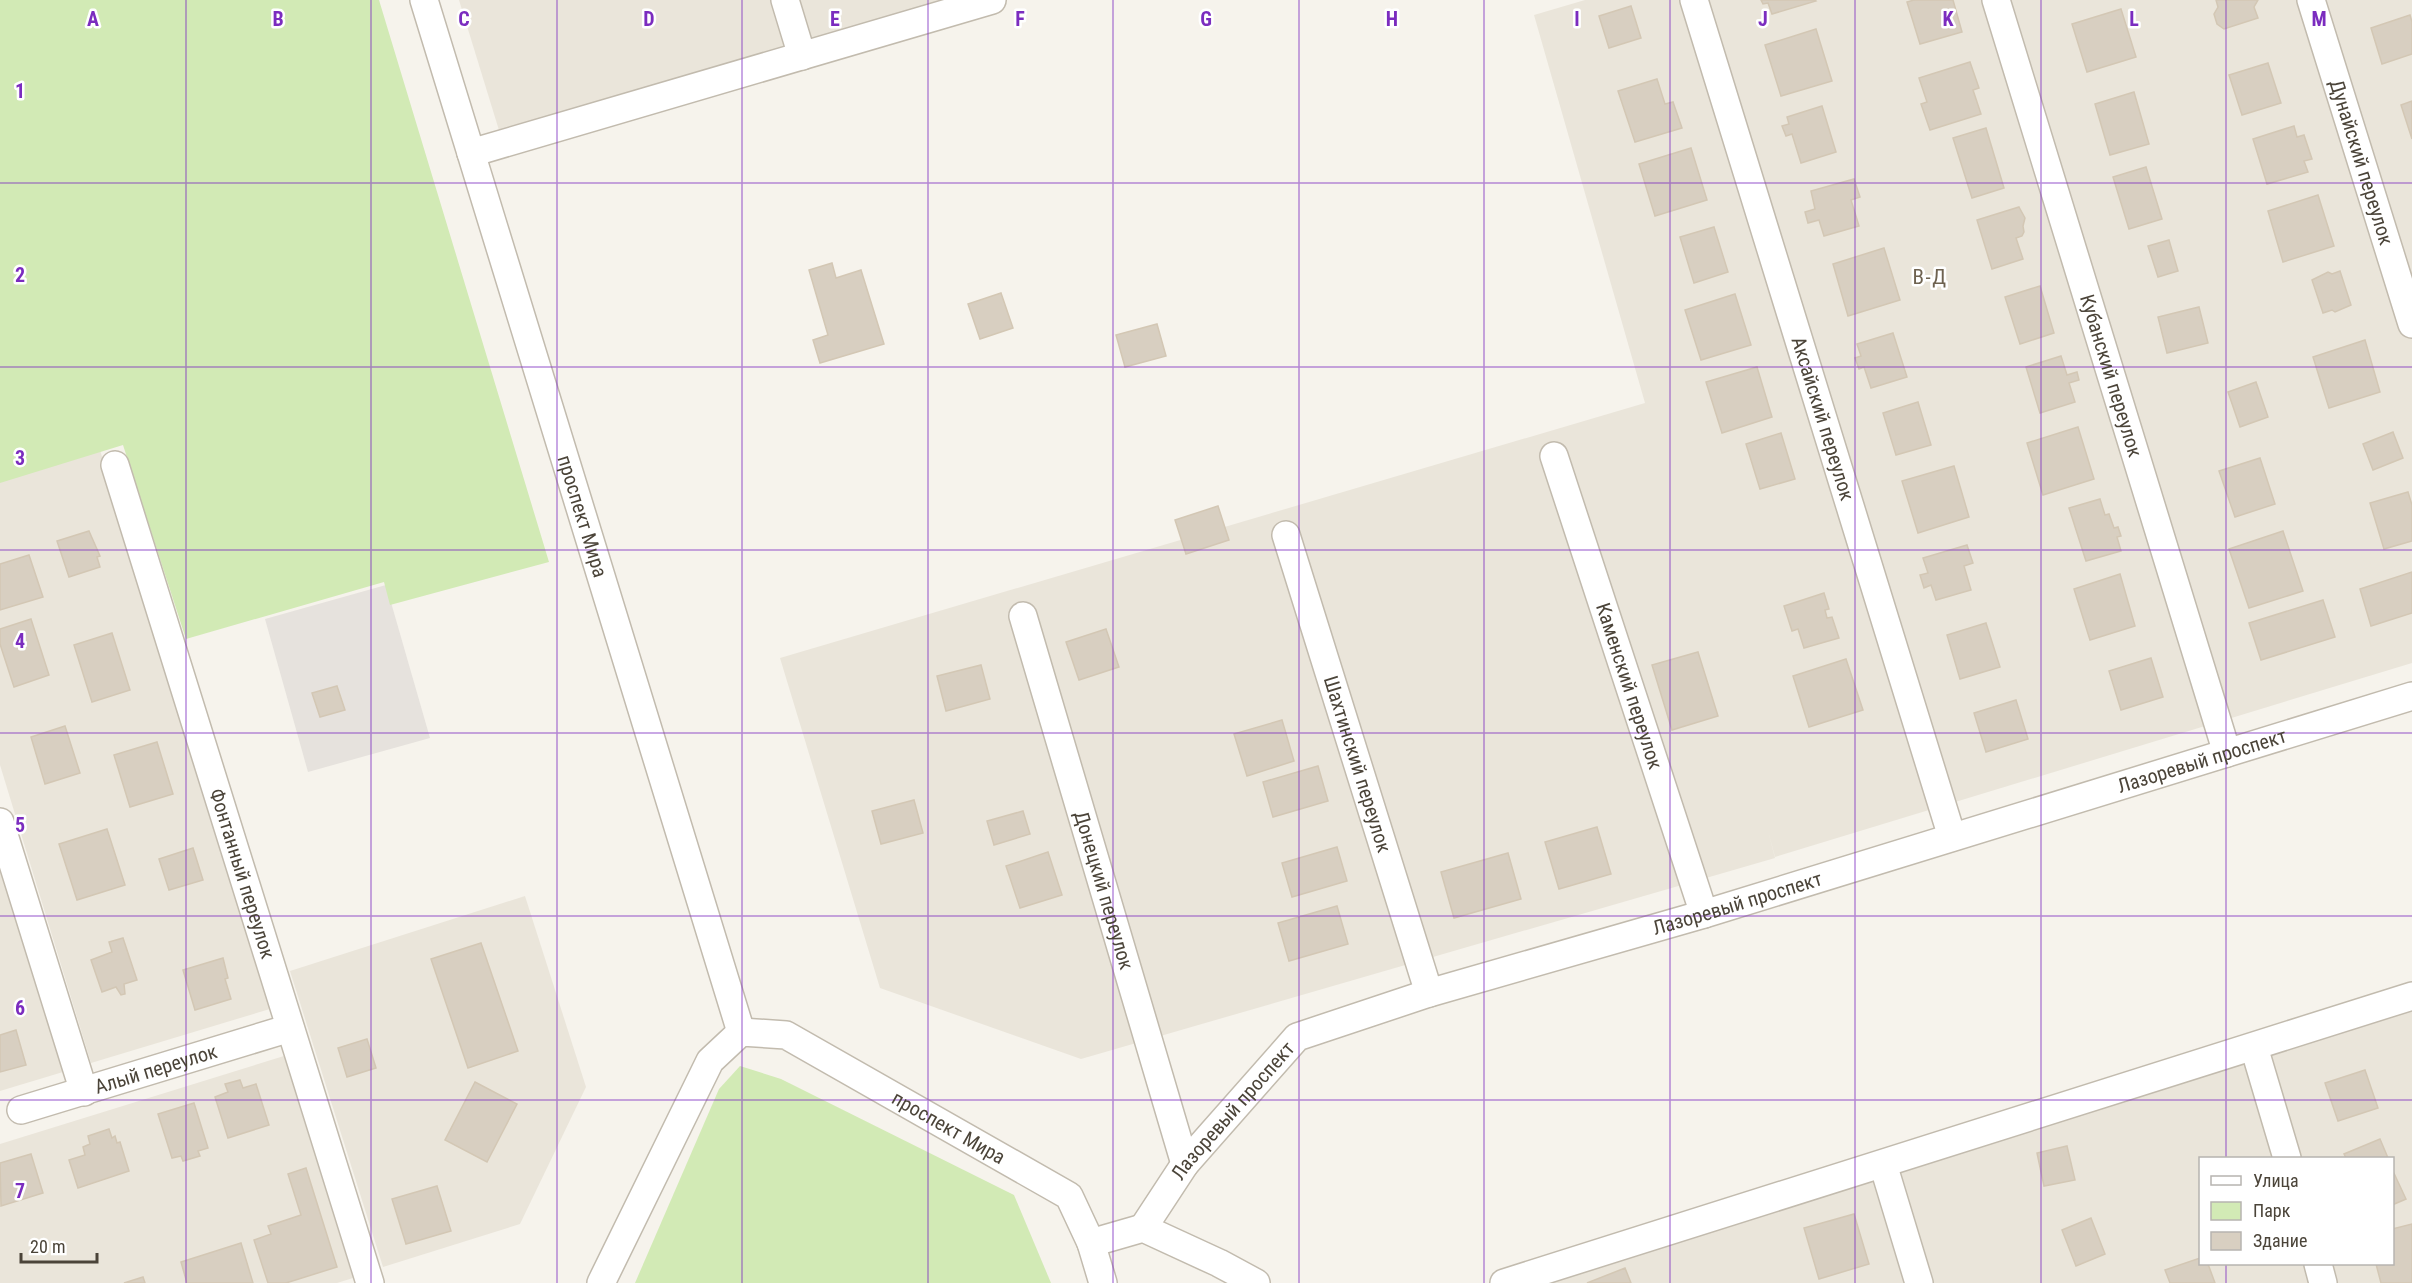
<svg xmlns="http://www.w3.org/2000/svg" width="2412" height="1283" font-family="'Roboto Condensed',sans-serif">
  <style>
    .residential { fill: #eae5da; fill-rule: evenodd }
    .industrial { fill: #e6e2dd }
    .green { fill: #d2eab5 }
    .building { fill: #d8cfc1; stroke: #d3c7b4; stroke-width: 1.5 }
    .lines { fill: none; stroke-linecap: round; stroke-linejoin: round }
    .street-casing { stroke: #c2bbae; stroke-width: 30 }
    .street { stroke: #fff; stroke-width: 27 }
    .grid { fill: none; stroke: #7b2cbf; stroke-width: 1.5; stroke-opacity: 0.55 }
    .labels { text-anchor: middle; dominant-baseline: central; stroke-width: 5; stroke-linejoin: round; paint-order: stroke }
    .street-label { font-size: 20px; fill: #4b4439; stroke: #fff }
    .neighbourhood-label { font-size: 21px; letter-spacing: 1.5px; fill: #6e6250; stroke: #fff }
    .grid-label { font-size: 20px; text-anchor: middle; font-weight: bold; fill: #7b2cbf; stroke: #fff; stroke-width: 5; stroke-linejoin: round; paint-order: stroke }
  </style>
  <rect width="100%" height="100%" fill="#f6f3ec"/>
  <g class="residential">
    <path d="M459,0H970L502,140Z"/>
    <path d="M1585,0H2412V663L1775,857L1768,831L1775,858L1081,1059L880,988L780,658L1645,403L1534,15Z"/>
    <path d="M100,450L270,1009L91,1063L0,765V480Z"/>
    <path d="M0,867L63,1072L0,1091Z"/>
    <path d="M525,896L586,1087L520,1224L383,1267L290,971Z"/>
    <path d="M2412,1006V1283H1551L1549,1275ZM2200,1158H2392V1264H2200Z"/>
    <path d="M284,1056L353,1278L337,1283H0V1144Z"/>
  </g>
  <path class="industrial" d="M386,585L430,738L308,772L265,619Z"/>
  <g class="green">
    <path d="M0,0H379L549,562L390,605L384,582L186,639L123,445L0,483Z"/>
    <path d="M740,1066L781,1079L1014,1195L1051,1283H635L719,1089Z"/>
  </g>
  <g class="building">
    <path d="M1761,0H1815L1816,1L1772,14L1768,3L1763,4Z"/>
    <path d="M1914,0H1953L1962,32L1920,44L1907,2Z"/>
    <path d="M2216,0H2258L2254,7L2258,18L2224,29L2217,24L2214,14L2218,7Z"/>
    <path d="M1631,6L1641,38L1609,48L1599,16Z"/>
    <path d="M2121,9L2136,57L2087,72L2072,24Z"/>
    <path d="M2410,15L2412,22V54L2382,64L2371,28Z"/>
    <path d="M1816,29L1832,81L1781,96L1765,45Z"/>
    <path d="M1970,62L1979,88L1973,90L1981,114L1930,130L1921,104L1927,102L1919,78Z"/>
    <path d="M2268,63L2281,103L2242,115L2229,75Z"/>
    <path d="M1657,79L1665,104L1673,102L1682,128L1635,142L1618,91Z"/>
    <path d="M2134,92L2149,144L2110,155L2095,104Z"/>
    <path d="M2412,101V139L2401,105Z"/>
    <path d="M1822,106L1836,152L1801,163L1792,134L1786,136L1782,126L1789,124L1787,117Z"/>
    <path d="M2294,126L2297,137L2304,135L2312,159L2304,161L2308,172L2267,184L2253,139Z"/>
    <path d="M1986,128L2004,188L1972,198L1953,138Z"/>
    <path d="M1691,148L1707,200L1655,216L1639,164Z"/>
    <path d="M2146,167L2162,219L2129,229L2113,177Z"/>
    <path d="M1854,179L1860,197L1851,200L1859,226L1824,236L1819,220L1808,223L1805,212L1815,209L1811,191Z"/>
    <path d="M2318,195L2334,246L2283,262L2268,211Z"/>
    <path d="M2019,207L2025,218L2023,226L2024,232L2022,236L2016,238L2023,259L1992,269L1977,220Z"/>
    <path d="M1714,227L1728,272L1694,283L1680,237Z"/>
    <path d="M2169,240L2178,271L2158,277L2148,246Z"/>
    <path d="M1884,248L1900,300L1848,316L1833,264Z"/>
    <path d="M832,263L836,278L861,270L884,344L820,363L813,340L828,335L809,270Z"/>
    <path d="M2340,271L2351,305L2335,312L2332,310L2323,313L2312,280L2328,272L2332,274Z"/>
    <path d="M2040,286L2054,333L2020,344L2005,297Z"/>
    <path d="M1001,293L1013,328L980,339L968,304Z"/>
    <path d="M1735,294L1751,345L1701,360L1685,310Z"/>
    <path d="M2199,307L2208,343L2167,353L2158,317Z"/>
    <path d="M1157,324L1166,356L1125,367L1116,335Z"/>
    <path d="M1893,333L1907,377L1871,388L1864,367L1859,369L1855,358L1861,356L1857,344Z"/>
    <path d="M2365,340L2380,392L2329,408L2313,357Z"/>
    <path d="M2061,356L2067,375L2077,372L2079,380L2069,383L2075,402L2040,413L2026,367Z"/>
    <path d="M1757,367L1772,417L1722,433L1706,382Z"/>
    <path d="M2256,382L2268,417L2240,427L2228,392Z"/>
    <path d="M1918,402L1931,445L1896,455L1883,413Z"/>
    <path d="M2078,427L2094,479L2043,495L2027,443Z"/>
    <path d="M2393,432L2403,458L2373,470L2363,444Z"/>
    <path d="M1781,433L1795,479L1760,489L1746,444Z"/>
    <path d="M2260,458L2275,504L2235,517L2219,471Z"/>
    <path d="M1954,466L1969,517L1918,533L1902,481Z"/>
    <path d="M2408,492L2412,505V541L2384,549L2370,503Z"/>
    <path d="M2100,499L2105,515L2109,514L2114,528L2118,527L2121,536L2117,537L2121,551L2086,561L2069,508Z"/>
    <path d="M1218,506L1229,540L1186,554L1175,520Z"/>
    <path d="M89,531L100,556L97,557L100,567L69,577L57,541Z"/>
    <path d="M2283,531L2303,591L2249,608L2229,549Z"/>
    <path d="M1967,545L1973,563L1964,566L1971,590L1936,600L1931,585L1924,588L1920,575L1928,573L1923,558Z"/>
    <path d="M29,555L43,597L0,610V564Z"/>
    <path d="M2412,572V613L2371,626L2360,589Z"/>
    <path d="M2120,574L2135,626L2090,640L2074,589Z"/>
    <path d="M1824,593L1829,609L1825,610L1827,618L1832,617L1839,638L1804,648L1798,629L1792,631L1784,606Z"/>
    <path d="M2323,600L2335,637L2261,660L2249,623Z"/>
    <path d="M31,619L49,675L14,687L0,644V629Z"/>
    <path d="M1986,623L2000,667L1960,679L1947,635Z"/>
    <path d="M1106,629L1119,667L1079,680L1066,642Z"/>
    <path d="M112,633L130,690L92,702L74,645Z"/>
    <path d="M1698,652L1718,716L1672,730L1652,665Z"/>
    <path d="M2151,658L2163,697L2121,710L2109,671Z"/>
    <path d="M1846,659L1863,710L1809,727L1793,676Z"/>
    <path d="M981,665L990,699L946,711L937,676Z"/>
    <path d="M337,686L345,710L320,717L312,693Z"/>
    <path d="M2016,700L2028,739L1986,752L1974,713Z"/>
    <path d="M1282,720L1294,761L1247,776L1234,734Z"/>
    <path d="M65,726L80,773L45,784L31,737Z"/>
    <path d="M157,742L173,794L130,807L114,755Z"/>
    <path d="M1318,766L1328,801L1273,817L1263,782Z"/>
    <path d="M914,800L923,833L881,844L872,811Z"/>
    <path d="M1023,811L1030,834L994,845L987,821Z"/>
    <path d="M1597,827L1611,874L1559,889L1545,842Z"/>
    <path d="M107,829L125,885L77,900L59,844Z"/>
    <path d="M1337,847L1347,881L1292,897L1282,863Z"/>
    <path d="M193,848L203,880L169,890L159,859Z"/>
    <path d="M1048,852L1062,895L1020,908L1006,866Z"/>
    <path d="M1508,853L1521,899L1454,918L1441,872Z"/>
    <path d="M1337,906L1348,944L1289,961L1278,923Z"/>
    <path d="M123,938L137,980L124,984L125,994L121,995L116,987L102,992L91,960L112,952L109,942Z"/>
    <path d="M481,943L518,1051L468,1068L431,959Z"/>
    <path d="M223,958L228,978L225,979L231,999L195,1010L183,970Z"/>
    <path d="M16,1030L26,1065L0,1072V1035Z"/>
    <path d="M367,1039L376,1068L347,1077L338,1048Z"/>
    <path d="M2365,1070L2378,1108L2338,1121L2325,1083Z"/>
    <path d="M240,1080L243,1088L256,1084L269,1125L228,1138L215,1097L228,1092L225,1084Z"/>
    <path d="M475,1082L517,1104L487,1162L445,1140Z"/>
    <path d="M194,1103L208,1148L198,1151L200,1156L183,1161L181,1156L172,1158L158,1114Z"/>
    <path d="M109,1129L112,1138L115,1136L117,1143L120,1142L129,1171L78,1188L69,1160L85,1155L83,1147L90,1144L88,1136Z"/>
    <path d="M2380,1139L2388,1158H2346L2344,1154Z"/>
    <path d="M2067,1146L2075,1180L2044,1186L2037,1153Z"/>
    <path d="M31,1154L43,1193L1,1206L0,1163Z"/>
    <path d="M306,1168L337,1267L286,1283H268L254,1240L271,1234L268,1226L301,1215L288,1174Z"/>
    <path d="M2392,1169L2406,1199L2392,1205Z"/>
    <path d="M437,1186L451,1231L406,1244L392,1199Z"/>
    <path d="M1854,1214L1869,1264L1819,1279L1804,1228Z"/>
    <path d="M2091,1218L2105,1254L2076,1266L2062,1230Z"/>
    <path d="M2412,1224V1283H2381L2376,1264H2392V1229Z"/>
    <path d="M241,1243L253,1283H187L181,1262Z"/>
    <path d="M2200,1258V1264H2208L2215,1283H2170L2165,1270Z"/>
    <path d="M1625,1268L1631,1283H1587Z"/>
    <path d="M143,1277L145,1283H124Z"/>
  </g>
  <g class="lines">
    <defs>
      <g id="street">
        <path id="s1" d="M424,0L741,1032"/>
        <path d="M785,0L802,56"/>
        <path id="s2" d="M1694,0L1952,837"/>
        <path id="s3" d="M1996,0L2227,753"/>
        <path id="s4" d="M2311,0L2412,324"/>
        <path d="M471,153L992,0"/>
        <path id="s5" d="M1554,456L1704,914"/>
        <path id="s6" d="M115,465L370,1283"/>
        <path id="s7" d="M1286,535L1429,993"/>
        <path id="s8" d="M1023,616L1185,1164"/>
        <path d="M0,822L84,1092"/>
        <path d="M2254,1047L2287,1158"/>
        <path id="s9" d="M21,1110L290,1028"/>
        <path d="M1883,1164L1919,1283"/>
        <path id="s10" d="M1143,1228L1185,1164L1297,1037L1429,993L1704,914L2412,696"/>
        <path d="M1091,1243L1143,1228L1219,1263L1256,1283"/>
        <path d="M2318,1264L2323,1283"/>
        <path id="s11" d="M601,1283L710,1061L741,1032L786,1035L1069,1196L1091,1243L1103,1283"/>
        <path d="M1504,1283L2412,996"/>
      </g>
    </defs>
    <use href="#street" class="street-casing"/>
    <use href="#street" class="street"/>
  </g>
  <path class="grid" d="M186,0V1283M371,0V1283M557,0V1283M742,0V1283M928,0V1283M1113,0V1283M1299,0V1283M1484,0V1283M1670,0V1283M1855,0V1283M2041,0V1283M2226,0V1158M0,183H2412M0,367H2412M0,550H2412M0,733H2412M0,916H2412M0,1100H2412M2226,1264V1283"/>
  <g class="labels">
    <g class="street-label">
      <text stroke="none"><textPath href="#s4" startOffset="170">Дунайский переулок</textPath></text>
      <text stroke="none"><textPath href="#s3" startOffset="393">Кубанский переулок</textPath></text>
      <text stroke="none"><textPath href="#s2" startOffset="438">Аксайский переулок</textPath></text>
      <text stroke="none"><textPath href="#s1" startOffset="540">проспект Мира</textPath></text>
      <text stroke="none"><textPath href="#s5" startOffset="242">Каменский переулок</textPath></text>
      <text stroke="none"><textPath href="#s10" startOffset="1192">Лазоревый проспект</textPath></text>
      <text stroke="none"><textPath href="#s7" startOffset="240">Шахтинский переулок</textPath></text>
      <text stroke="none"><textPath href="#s6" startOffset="428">Фонтанный переулок</textPath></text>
      <text stroke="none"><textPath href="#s8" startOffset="286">Донецкий переулок</textPath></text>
      <text stroke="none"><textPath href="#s10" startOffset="706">Лазоревый проспект</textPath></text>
      <text stroke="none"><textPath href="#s9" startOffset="141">Алый переулок</textPath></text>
      <text stroke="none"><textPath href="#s10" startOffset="148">Лазоревый проспект</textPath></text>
      <text stroke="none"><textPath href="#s11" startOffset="522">проспект Мира</textPath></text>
    </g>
    <g class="neighbourhood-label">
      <text x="1930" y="277">В-Д</text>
    </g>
  </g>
  <g class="grid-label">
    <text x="93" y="26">A</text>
    <text x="278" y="26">B</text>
    <text x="464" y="26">C</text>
    <text x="649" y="26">D</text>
    <text x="835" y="26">E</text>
    <text x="1020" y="26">F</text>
    <text x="1206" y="26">G</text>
    <text x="1392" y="26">H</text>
    <text x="1577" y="26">I</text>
    <text x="1763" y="26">J</text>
    <text x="1948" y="26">K</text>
    <text x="2134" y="26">L</text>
    <text x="2319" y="26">M</text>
    <text x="20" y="98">1</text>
    <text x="20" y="282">2</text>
    <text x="20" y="465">3</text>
    <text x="20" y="648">4</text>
    <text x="20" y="832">5</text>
    <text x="20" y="1015">6</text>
    <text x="20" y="1198">7</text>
  </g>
  <rect x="2199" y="1157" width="195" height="108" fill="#ffffff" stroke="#b7b4b0" stroke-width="1.5"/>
  <rect x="2211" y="1176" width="30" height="9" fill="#ffffff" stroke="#b7b4b0" stroke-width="1.5"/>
  <text x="2253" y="1187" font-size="18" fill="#4b4439">Улица</text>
  <rect x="2211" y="1202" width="30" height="18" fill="#d2eab5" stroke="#b7b4b0" stroke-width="1.5"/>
  <text x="2253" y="1217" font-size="18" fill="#4b4439">Парк</text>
  <rect x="2211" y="1232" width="30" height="18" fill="#d8cfc1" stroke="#b7b4b0" stroke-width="1.5"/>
  <text x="2253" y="1247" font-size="18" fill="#4b4439">Здание</text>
  <path d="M21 1253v9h76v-9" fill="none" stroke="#4b4439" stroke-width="3"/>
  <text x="30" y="1253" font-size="18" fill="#4b4439" stroke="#ffffff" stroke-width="4.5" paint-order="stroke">20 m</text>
</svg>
